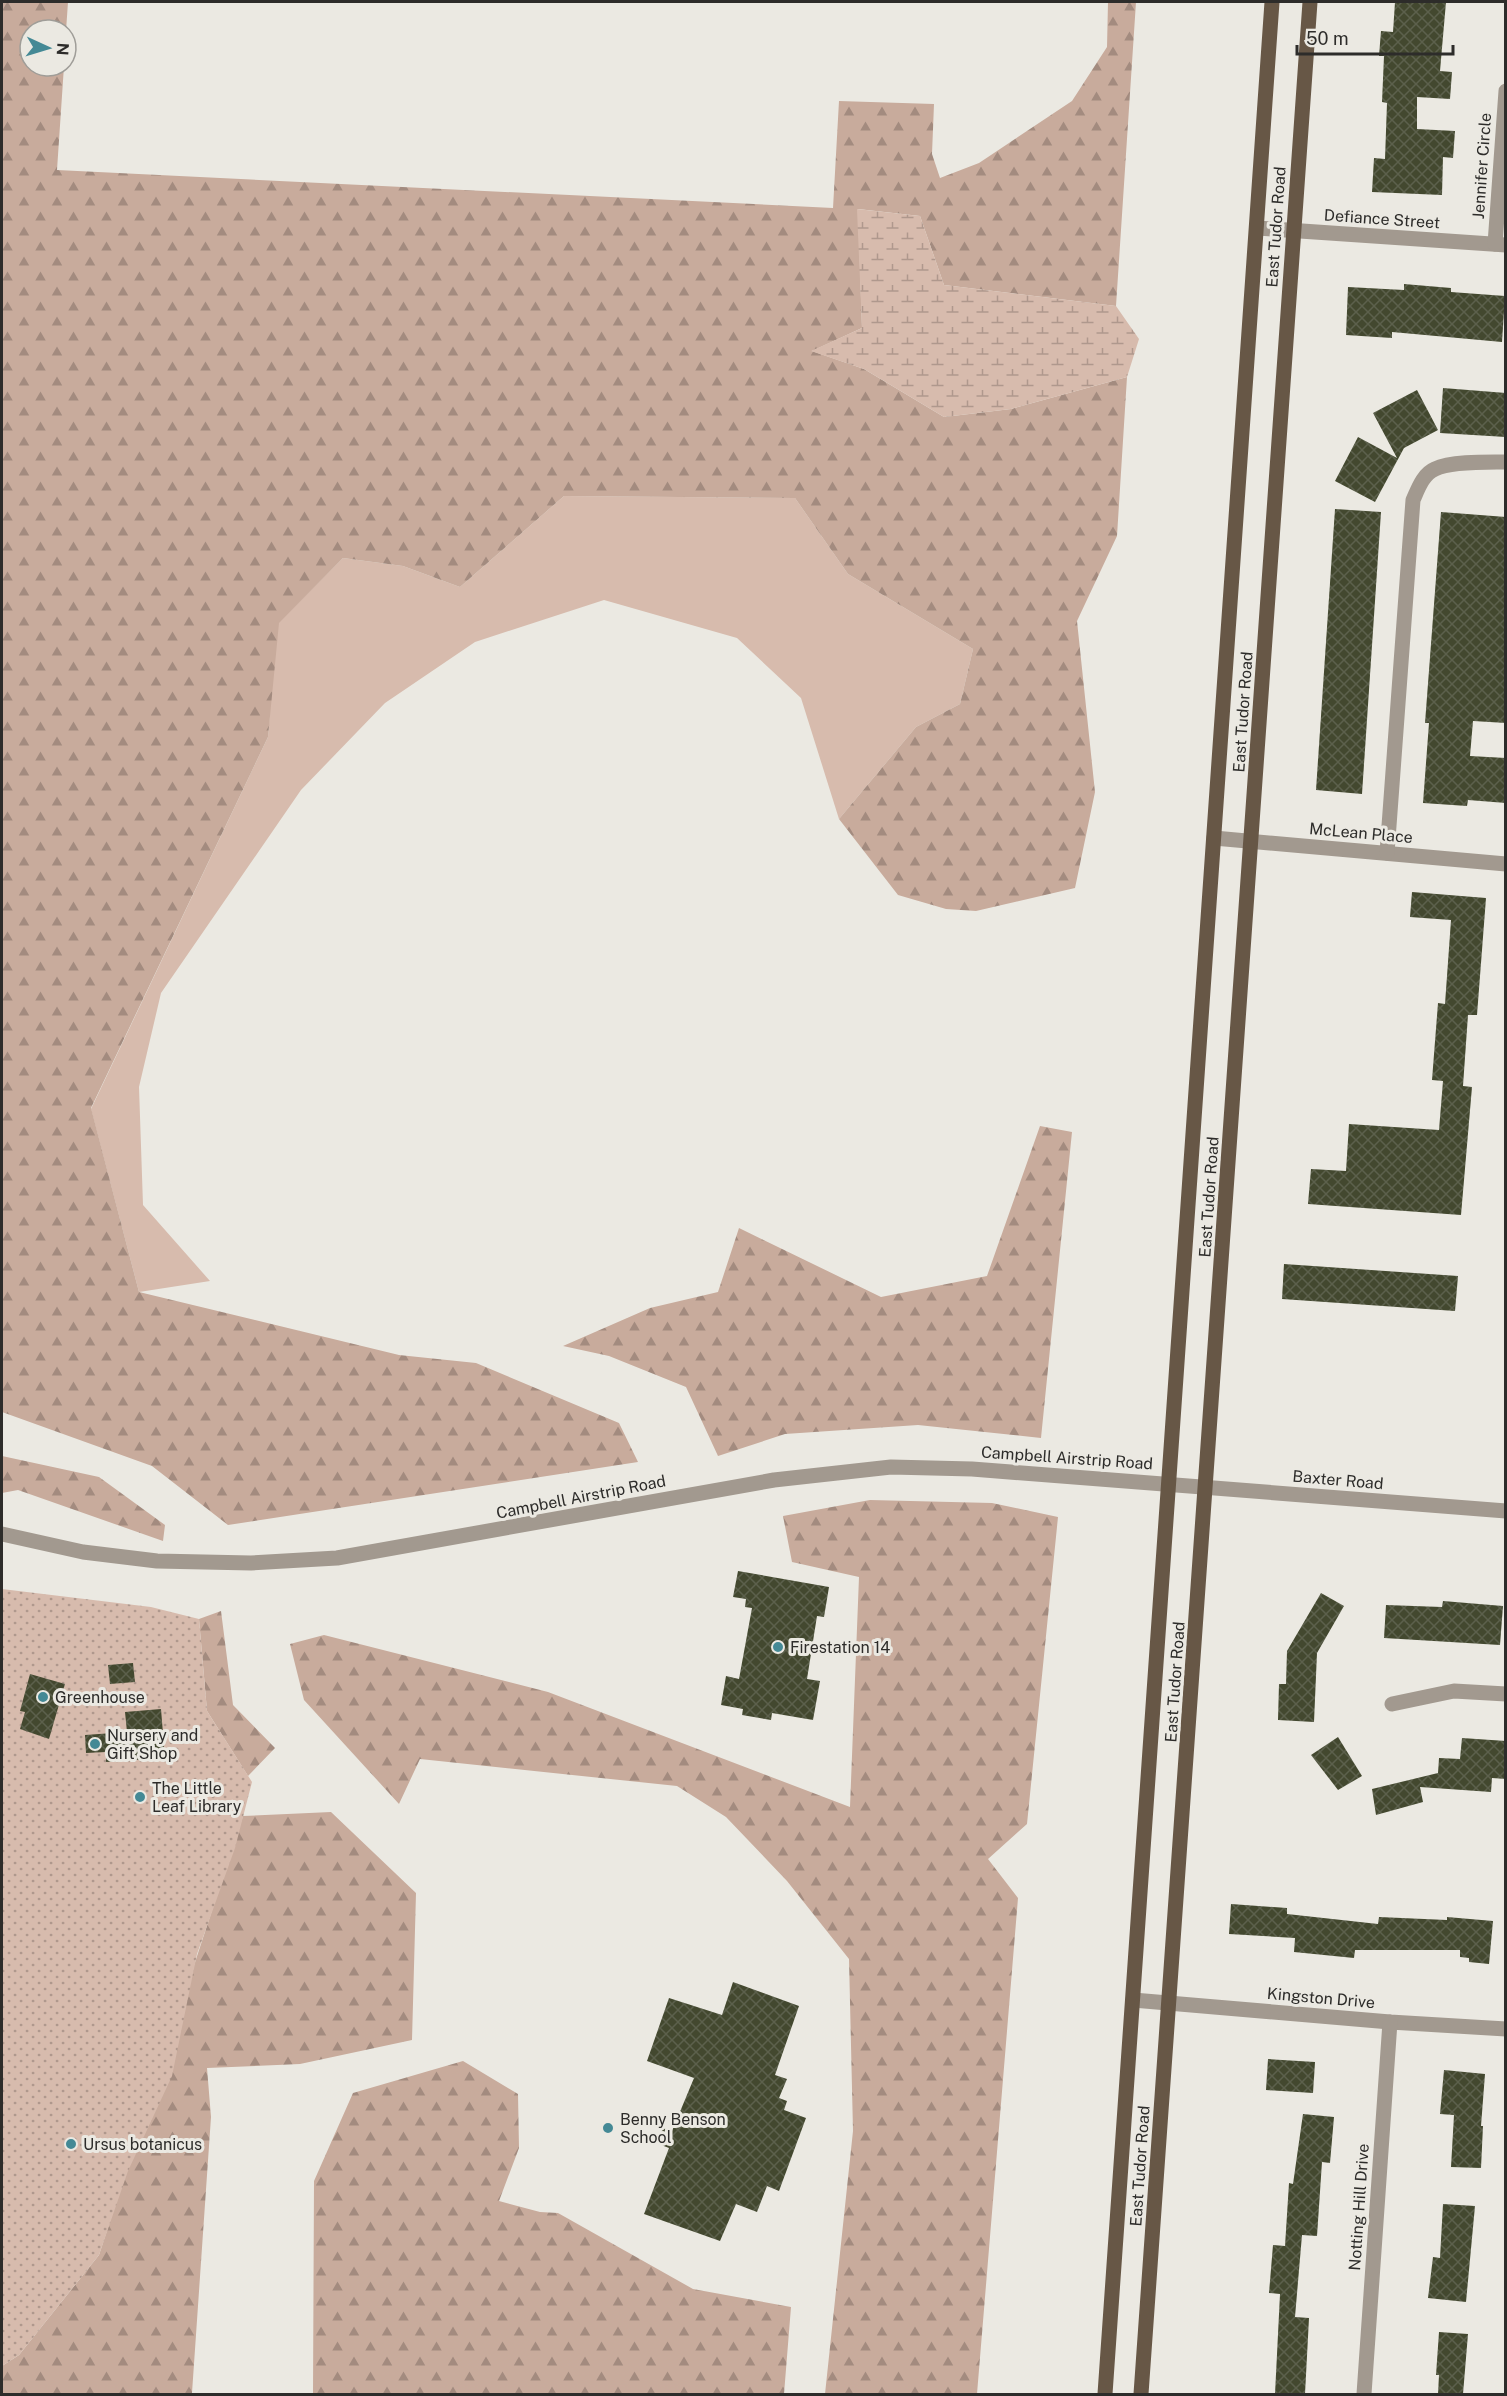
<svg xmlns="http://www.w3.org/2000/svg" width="1507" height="2396" font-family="'Public Sans',sans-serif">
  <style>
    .grass { fill: #d7bbad }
    .forest { fill: url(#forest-firs) }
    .wetland { fill: url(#wetland-marsh) }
    .park { fill: url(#park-dots) }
    .building { fill: url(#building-cross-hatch) }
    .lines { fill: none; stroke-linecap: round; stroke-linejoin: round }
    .minor { stroke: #a2998f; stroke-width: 15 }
    .tertiary { stroke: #a2998f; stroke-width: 15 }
    .primary { stroke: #675746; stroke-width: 15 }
    .poi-dot { fill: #448995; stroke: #ebe9e2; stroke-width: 2 }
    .labels { text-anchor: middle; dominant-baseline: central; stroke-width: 6; stroke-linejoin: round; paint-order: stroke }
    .street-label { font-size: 16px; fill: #2d2c2a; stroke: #ebe9e2 }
    .poi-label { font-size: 16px; fill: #2d2c2a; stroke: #ebe9e2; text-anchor: start }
  </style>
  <defs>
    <pattern id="forest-firs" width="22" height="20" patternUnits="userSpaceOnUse" patternTransform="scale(1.5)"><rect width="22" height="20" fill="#c8ab9c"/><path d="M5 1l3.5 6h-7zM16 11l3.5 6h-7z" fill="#a38b7f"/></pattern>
    <pattern id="wetland-marsh" width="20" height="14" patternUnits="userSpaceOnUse" patternTransform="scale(1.5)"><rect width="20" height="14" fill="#d7bbad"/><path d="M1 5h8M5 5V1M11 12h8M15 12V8" fill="none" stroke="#af988d"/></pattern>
    <pattern id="park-dots" width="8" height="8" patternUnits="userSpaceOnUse" patternTransform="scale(1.5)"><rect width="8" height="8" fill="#d7bbad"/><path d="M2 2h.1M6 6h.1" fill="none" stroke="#af988d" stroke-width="1.8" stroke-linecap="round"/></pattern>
    <pattern id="building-cross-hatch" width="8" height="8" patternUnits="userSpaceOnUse" patternTransform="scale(1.5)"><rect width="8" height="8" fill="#43482f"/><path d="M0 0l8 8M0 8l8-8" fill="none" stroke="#5c604c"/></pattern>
  </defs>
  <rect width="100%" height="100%" fill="#ebe9e2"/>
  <path class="grass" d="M564,496L795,498L848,574L973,649L960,704L916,727L839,819L801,698L737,638L604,600L475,642L385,703L301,790L161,993L139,1087L143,1205L210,1281L139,1292L91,1109L268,737L276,625L343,558L403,566L460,587Z"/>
  <g class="forest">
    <path d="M2,2H68L66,31L30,30V66H64L57,170L833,208L839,101L934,104L932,154L940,178L979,163L1072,101L1107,47L1108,2H1136L1116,306L944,285L920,216L858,209L862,328L812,351L864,369L944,417L1011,409L1127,377L1117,536L1077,621L1095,792L1075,888L976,911L946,909L898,895L839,819L916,727L960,704L973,649L848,574L795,498L564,496L460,587L403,566L343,558L279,623L268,737L91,1108L139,1292L399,1355L476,1363L619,1423L638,1462L228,1525L152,1466L2,1412Z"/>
    <path d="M1040,1126L1072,1132L1041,1438L918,1425L785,1434L718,1456L686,1387L609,1356L563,1346L650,1308L718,1292L739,1228L881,1297L987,1276Z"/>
    <path d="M2,1456L99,1477L165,1525L163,1541L18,1490L2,1493Z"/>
    <path d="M870,1500L992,1503L1058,1517L1027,1824L988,1859L1018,1898L977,2394H825L853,2131L849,1959L787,1881L726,1817L677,1786L420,1759L399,1804L304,1700L290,1644L324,1635L548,1692L850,1807L859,1577L792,1562L783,1516Z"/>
    <path d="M221,1611L233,1705L275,1748L248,1776L207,1711L199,1619Z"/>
    <path d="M331,1812L416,1893L412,2040L300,2064L207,2068L211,2117L192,2393L197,2394H2V2366L19,2355L99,2255L243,1816Z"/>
    <path d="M463,2061L518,2094L519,2148L499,2201L540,2212L558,2213L693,2289L791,2307L784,2394H313L314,2181L353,2093Z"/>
  </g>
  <path class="wetland" d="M857,209L920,216L944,285L1116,306L1139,339L1127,377L1011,409L944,417L864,369L811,351L862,328Z"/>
  <path class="park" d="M2,1589L151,1607L199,1619L207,1711L252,1782L235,1848L197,1954L172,2076L128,2171L99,2255L19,2355L2,2366Z"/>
  <g class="building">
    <path d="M1395,2H1446L1440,71L1452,72L1450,99L1417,97V129L1455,131L1453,158L1443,157L1442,195L1372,192L1374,158L1385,159L1387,103L1382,102L1384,56H1379L1381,31L1393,32Z"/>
    <path d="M1404,284L1451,288V292L1505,296L1502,342L1392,332V338L1346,335L1348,287L1404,290Z"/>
    <path d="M1443,388L1506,393V437L1440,433Z"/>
    <path d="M1417,390L1438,430L1404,448L1375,502L1335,481L1358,437L1397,458L1373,413Z"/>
    <path d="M1335,509L1381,512L1362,794L1316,790Z"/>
    <path d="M1441,512L1506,517V723L1473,721L1470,756L1506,758V803L1468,800L1467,806L1423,803L1429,723H1425Z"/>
    <path d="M1412,892L1486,898L1477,1015H1468L1463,1086L1472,1087L1461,1215L1308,1204L1311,1169L1346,1171L1349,1124L1439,1130L1443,1081L1432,1080L1438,1003L1445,1004L1451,920L1410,917Z"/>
    <path d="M1284,1264L1458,1276L1455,1311L1282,1299Z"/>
    <path d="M738,1571L829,1587L824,1617L817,1616L807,1679L820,1681L813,1720L772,1713L771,1720L742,1715L743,1709L721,1705L726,1676L739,1679L752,1608L745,1607L746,1599L733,1597Z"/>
    <path d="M1321,1593L1344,1606L1317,1653L1314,1722L1278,1720L1279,1684H1286L1287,1651Z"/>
    <path d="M1443,1601L1503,1606L1500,1645L1384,1638L1386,1605L1442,1607Z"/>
    <path d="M133,1663L135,1682L110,1684L108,1665Z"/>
    <path d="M30,1674L65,1684L49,1739L20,1729L25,1712L20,1711Z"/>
    <path d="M161,1709L165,1758L106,1762V1752L86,1753L85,1735L127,1732L125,1712Z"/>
    <path d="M1338,1737L1362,1776L1338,1790L1311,1755Z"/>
    <path d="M1462,1738L1506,1741V1779L1492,1778L1491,1792L1420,1787L1423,1802L1376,1815L1372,1789L1438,1773L1439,1758L1460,1759Z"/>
    <path d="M1231,1904L1287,1908V1914L1378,1924L1379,1917L1447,1920V1917L1493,1921L1489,1964L1469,1962V1958L1460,1957V1950H1355L1354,1958L1294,1952L1295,1938L1229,1934Z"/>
    <path d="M733,1982L799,2006L775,2075L787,2079L779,2098L787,2101L784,2110L806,2118L779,2191L767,2186L757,2212L736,2204L720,2241L644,2214L669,2148L656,2143L663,2128L672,2131L694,2078L647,2061L669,1998L722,2015Z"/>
    <path d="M1268,2059L1315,2062L1313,2093L1266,2090Z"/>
    <path d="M1444,2070L1485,2074L1481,2126H1483L1481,2168L1451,2167L1454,2115L1440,2114Z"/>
    <path d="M1303,2114L1334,2117L1330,2163L1322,2162L1317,2236L1302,2235L1295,2317L1309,2318L1305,2394H1275L1280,2294L1269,2293L1273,2245L1285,2246L1289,2183L1293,2184Z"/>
    <path d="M1443,2204L1475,2206L1466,2302L1428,2298L1433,2257L1440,2258Z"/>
    <path d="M1439,2332L1468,2334L1463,2394H1438L1439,2375H1436Z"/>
  </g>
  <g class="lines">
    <g class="minor">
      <path d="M1257,228L1506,245"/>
      <path d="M1495,244L1506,91"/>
      <path d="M1214,838L1506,864"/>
      <path d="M1387,853L1413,500C1418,489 1423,474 1435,469C1451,461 1487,462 1506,462"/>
      <path d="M1392,1704L1454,1691L1506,1694"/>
      <path d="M1133,2000L1390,2022L1506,2029"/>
      <path d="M1364,2394L1390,2022"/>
    </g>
    <path class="tertiary" d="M2,1534L83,1552L157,1561L251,1563L337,1558L774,1480L891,1467L972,1469L1506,1511"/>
    <g class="primary">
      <path d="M1105,2394L1272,2"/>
      <path d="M1141,2394L1310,2"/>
    </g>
  </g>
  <g class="poi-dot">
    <circle cx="778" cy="1647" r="6"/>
    <circle cx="43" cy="1697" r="6"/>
    <circle cx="95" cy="1744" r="6"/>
    <circle cx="140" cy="1797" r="6"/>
    <circle cx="608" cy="2128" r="6"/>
    <circle cx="71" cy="2144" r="6"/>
  </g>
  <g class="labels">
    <g class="street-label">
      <text transform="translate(1482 166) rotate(-86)">Jennifer Circle</text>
      <text transform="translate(1382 219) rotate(4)">Defiance Street</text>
      <text transform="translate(1276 227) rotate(-86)">East Tudor Road</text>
      <text transform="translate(1243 712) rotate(-86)">East Tudor Road</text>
      <text transform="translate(1361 833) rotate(5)">McLean Place</text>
      <text transform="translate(1209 1197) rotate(-86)">East Tudor Road</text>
      <text transform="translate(1067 1458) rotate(4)">Campbell Airstrip Road</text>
      <text transform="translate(1338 1480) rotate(5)">Baxter Road</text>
      <text transform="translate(581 1497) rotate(-11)">Campbell Airstrip Road</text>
      <text transform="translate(1175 1682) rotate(-86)">East Tudor Road</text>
      <text transform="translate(1321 1998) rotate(5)">Kingston Drive</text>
      <text transform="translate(1140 2166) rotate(-86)">East Tudor Road</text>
      <text transform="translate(1359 2207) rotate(-86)">Notting Hill Drive</text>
    </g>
    <g class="poi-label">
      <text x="790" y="1647">Firestation 14</text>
      <text x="55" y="1697">Greenhouse</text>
      <text x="107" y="1735">Nursery and<tspan x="107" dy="18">Gift Shop</tspan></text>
      <text x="152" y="1788">The Little<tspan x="152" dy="18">Leaf Library</tspan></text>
      <text x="620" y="2119">Benny Benson<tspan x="620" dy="18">School</tspan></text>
      <text x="83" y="2144">Ursus botanicus</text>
    </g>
  </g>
  <rect width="1507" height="2396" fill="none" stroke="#2d2c2a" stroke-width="6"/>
  <g transform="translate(48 48) rotate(94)"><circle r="28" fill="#ebe9e2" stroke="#9f9d98" stroke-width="1.5"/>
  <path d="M0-4.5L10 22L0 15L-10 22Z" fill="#448995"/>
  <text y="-9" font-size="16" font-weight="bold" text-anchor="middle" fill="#2d2c2a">N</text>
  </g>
  <path d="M1297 45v9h156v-9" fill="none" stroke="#2d2c2a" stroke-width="3"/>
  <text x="1306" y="45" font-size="18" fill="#2d2c2a" stroke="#ebe9e2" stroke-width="4.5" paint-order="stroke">50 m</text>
</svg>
